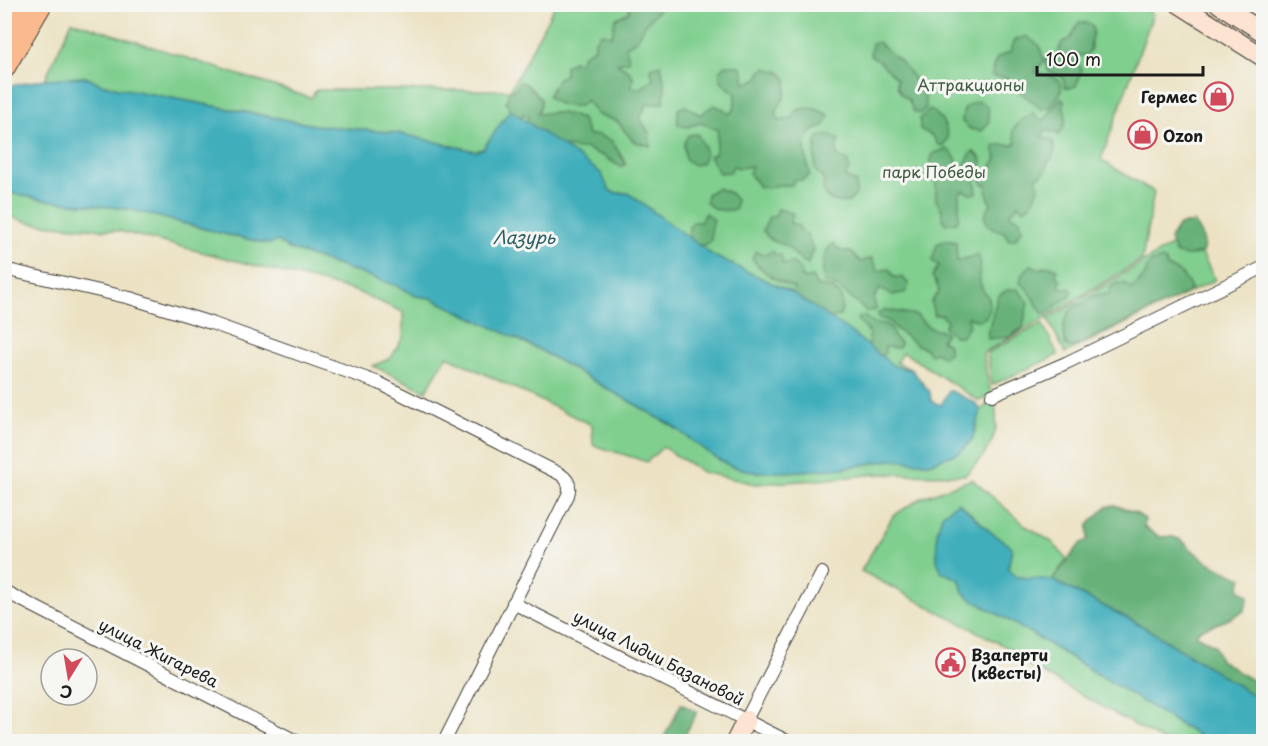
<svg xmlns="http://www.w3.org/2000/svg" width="1268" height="746" font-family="'Playpen Sans',sans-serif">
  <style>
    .green { fill: #80cf8f; stroke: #4e7656; stroke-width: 1.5 }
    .forest { fill: #68b27a; stroke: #42674b; stroke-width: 1.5 }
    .water { fill: #3faebb; stroke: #2e656c; stroke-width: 1.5 }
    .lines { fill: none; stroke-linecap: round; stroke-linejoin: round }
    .street-casing { stroke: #3b3a35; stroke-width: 14 }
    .secondary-casing { stroke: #3b3a35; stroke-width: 20 }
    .primary-casing { stroke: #3b3a35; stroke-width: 22 }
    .street { stroke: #fff; stroke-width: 12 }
    .secondary { stroke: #fde3d1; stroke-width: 18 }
    .primary { stroke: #fbba8d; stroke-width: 20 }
    .labels { text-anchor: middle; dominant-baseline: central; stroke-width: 6; stroke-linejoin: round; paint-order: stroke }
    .park-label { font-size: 16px; fill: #3f5b44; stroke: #f6f6f2 }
    .poi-label { font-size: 16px; font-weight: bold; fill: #1c1c1c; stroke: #f6f6f2; text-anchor: start }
    .street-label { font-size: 16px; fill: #1c1c1c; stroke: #f6f6f2 }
    .water-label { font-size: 18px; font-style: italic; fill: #2c5e64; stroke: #f6f6f2 }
  </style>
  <rect width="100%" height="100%" fill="#f6f6f2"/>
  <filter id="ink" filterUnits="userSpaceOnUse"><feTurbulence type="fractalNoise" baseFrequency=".0167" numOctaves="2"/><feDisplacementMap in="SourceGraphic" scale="12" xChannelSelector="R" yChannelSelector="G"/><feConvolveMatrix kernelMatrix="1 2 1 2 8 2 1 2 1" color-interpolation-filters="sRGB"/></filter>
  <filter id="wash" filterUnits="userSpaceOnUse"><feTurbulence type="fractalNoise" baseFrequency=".008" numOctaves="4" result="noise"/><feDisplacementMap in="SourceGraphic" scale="24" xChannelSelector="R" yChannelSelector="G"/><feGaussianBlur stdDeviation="1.35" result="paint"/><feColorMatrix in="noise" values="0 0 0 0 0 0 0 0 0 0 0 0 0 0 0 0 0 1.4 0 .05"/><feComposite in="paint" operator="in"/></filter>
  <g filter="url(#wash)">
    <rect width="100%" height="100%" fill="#ece2c3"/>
    <g class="green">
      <path d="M555,5H1140L1153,14L1101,160L1154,192L1142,260L1043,319L983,353L988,381L992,395L979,401L903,352L896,362L912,370L894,366L848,330L791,292L714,256L628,193H615L608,190L511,111L483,149L475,151L397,133L314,125L104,85L85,77L45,79L72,21L311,98L316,90H510Z"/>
      <path d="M4,192L44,200L129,209L220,233L269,244L278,240L287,248L400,287L416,296L431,298L538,349L671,425L713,456L730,466L755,472H785L844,468L891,460L929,463L960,452L972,440L981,410L995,398C995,407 997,418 996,427C993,447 979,462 965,475L877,474L819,480L755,484L702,472L663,447L647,462L593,445L592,425L447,356L426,391L373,366L391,358L403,337V312L355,291L119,231L31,223L5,215Z"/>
      <path d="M1192,233L1215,280L1065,353L1048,319Z"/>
      <path d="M1042,323L1058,355L992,385L987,353Z"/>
      <path d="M972,479L1026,526L1052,542L1067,559L1052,580L1017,577L1008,569L1012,547L992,533L958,502L942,572L960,580L963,592L973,600L1032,634L1207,741H1163L1012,656L1014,651L861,571L893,516L921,498Z"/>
    </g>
    <g class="forest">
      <path d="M630,5H663C652,18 643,23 637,40L626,46L629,61L617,63L627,69L633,76L632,88H642L653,78L650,68L661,65L665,87L664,103L647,104L640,118L649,133L650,146L633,141L617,121L598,115L586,100L580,106C568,107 557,106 548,96L558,78L565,75V66L573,61L580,62L583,55L595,47V40L600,34L605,33L612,36L615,19L629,12Z"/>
      <path d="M1079,22C1095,23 1094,28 1091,41C1090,44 1092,48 1090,51C1087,58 1078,55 1073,54L1072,59L1077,62L1082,70L1076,86L1070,88L1065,87L1063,77L1049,72L1046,64V59H1055L1062,42L1070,39Z"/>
      <path d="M1026,36L1040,46L1044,61L1035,72L1054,77L1061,83V92L1051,107L1041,109L1028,98L1009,84L1007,78L992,76L993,67L998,57L1010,52L1015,40Z"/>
      <path d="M878,42L901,62L916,81L924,94L926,108L920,114L914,112L908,99L902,95L897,86V79L879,61L870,55L872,44Z"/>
      <path d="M726,65L741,66L744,74L745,84L759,78L760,73L766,68L780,72L787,80L785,96L776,113L779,121L792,118C798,102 818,109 829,115L825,125C797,135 805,153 810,175L802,180H794L792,185H777L769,188L759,187L749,173L752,166L740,168L733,166L730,172L719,173L709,156L715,154L718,130L701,123L687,127L678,125V109L686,106L700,115L714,105L723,109L729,114L734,110L736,93L727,87L720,79V71Z"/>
      <path d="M520,82L526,84L541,99V105L538,113L540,114C556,110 567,114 582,119L588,135H598L612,141L626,164L621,167L605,157L585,148L578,149L555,145L526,124L529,116L523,114L521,120L512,113L506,102L509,93L516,88Z"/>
      <path d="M1061,98L1065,102C1062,110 1063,103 1065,111C1067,120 1064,128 1059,135L1054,132L1044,131L1042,137L1052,140C1056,148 1055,157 1048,162C1047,172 1044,174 1036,178L1039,187C1036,196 1032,206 1023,209L1018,204L1015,209L1011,211L1010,215L1020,219L1022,230L1015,239L1009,240L1003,231C987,229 979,219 991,204L987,193V184H983L980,178C985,171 995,166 997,158C994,153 993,150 995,145H1013L1016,143L1013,130C1019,122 1024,117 1034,113L1040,120L1045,119Z"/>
      <path d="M979,101L988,107L989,122L982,131L970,129L962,122C963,108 965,105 979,101Z"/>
      <path d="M930,110C942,116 946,126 948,138L943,146L937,144L933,136L920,129V119Z"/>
      <path d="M697,134C704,145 708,151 702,163L694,165L685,159L684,144L688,135Z"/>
      <path d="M830,135L839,139L836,150L838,157L847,161L850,168L845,177L856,182V194L849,202C832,203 820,200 824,180C815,171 814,171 815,157C816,148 814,147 818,137Z"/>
      <path d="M947,149C956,155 958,161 959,172C965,166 967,158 973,151L979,156L982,161L981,171L975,180L977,193L970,194L963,190L959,194V218L956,222L946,224L942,218V210L936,200V184L930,164L933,153Z"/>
      <path d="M717,188L730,193L736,200L735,210C723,211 715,212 706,202L707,194Z"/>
      <path d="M778,209L793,213L790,223L799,226L802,232L807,234L813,250L810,257L808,264C796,259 798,257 790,249C778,239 773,247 763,230L769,217H775Z"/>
      <path d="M705,213L714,220L711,231V240L706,245L693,244L689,233V227L693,222H700Z"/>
      <path d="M1194,222L1204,241L1203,252C1192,257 1186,257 1175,253L1170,239L1178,226Z"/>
      <path d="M945,240L956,242L957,261L978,255L981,264C978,272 979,284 984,292C989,299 986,290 989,299C992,308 988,321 977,320C974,320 971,318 968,317L969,325L962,336H954L944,327L947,321L942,315H934L931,302L939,292L937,284L932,276L939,266L932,261L937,244Z"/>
      <path d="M833,243L839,250L851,252L861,262L872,258L878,271L889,269L894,277H902L909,284L906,292L893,295L880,289L874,298L876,310L866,311L838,287L824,283C822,270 822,253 833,243Z"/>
      <path d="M756,251C762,254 766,256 772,251L776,255L780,254L782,258V264L793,263L800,269L802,277L805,279L812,277L817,286L834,289L841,296L842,307L840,316L833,317L830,323L792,298L794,288C778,282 763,273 752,259Z"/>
      <path d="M1162,259L1166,262L1167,267C1180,270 1185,277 1191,289L1186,294L1074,347L1066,346C1063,331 1061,321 1072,309C1076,305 1079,303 1085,303C1092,294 1098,294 1109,294L1111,287L1118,283L1126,284L1131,289C1138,282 1147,278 1147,267L1152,262Z"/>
      <path d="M1031,265L1040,269C1047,265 1051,265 1057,269L1056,276L1061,280L1059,285L1061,288L1071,289L1072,292L1070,297C1066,299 1061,301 1058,304C1052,309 1051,313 1042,313L1032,297L1029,290L1020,283L1022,274Z"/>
      <path d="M1017,289L1028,301L1023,328L1009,337L988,339V331L998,296L1007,290Z"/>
      <path d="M883,310C895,310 905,314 917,315C921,321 928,328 936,330C939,330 942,330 945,332V335L941,340L949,345V353L943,357L936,352L930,354L925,348L917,345L896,329L889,321L879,318L878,314Z"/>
      <path d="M864,316L874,324H885L891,328L894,337L901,344L898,348L885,347V353L879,358L868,351C871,328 870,335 857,319Z"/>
      <path d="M1114,505L1134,512L1145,519L1144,527L1160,537C1184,534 1186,547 1202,558C1214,566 1229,572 1242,578L1239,589L1249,596L1244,611L1227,620L1199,630L1196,635L1214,645L1220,660L1248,678L1263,687V702L1141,625L1052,580L1081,543L1088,540V525L1106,507Z"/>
      <path d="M681,704L697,712L682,741H662Z"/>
    </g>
    <g class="water">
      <path d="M85,77L104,85L314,125L397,133L475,151L483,149L510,110L601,173L609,190L615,193H628L714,256L791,292L848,330L894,366L912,370L930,392L931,401L941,405L949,390L974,402L981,410L972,440L960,452L929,463L891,460L844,468L785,472H755L730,466L713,456L671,425L538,349L431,298L416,296L400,287L287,248L278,241L269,244L220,233L129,209L44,200L5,192V87L45,79Z"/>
      <path d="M958,502L992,533L1012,547L1008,569L1017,577L1052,580L1141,625L1258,698L1263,702V741H1207L1032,634L973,600L963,592L960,580L942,572L937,561V532L942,515Z"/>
    </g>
  </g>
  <g filter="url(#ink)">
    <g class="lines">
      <defs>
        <g id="street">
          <path d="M4,269L130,298L211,323L379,383L560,474C568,479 571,486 568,495L444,742"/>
          <path d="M992,395L1066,363L1264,267"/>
          <path d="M4,591L298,742"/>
          <path d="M513,603L789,742"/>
          <path d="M746,720L822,573"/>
        </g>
        <g id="secondary">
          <path d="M1179,4L1264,58"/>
          <path d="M1219,4L1264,33"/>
          <path d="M735,742L746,720"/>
        </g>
        <g id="primary">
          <path d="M4,36L23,4"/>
          <path d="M4,69L42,4"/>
        </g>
      </defs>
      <use href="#street" class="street-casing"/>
      <use href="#secondary" class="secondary-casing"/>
      <use href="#primary" class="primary-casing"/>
      <use href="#street" class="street"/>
      <use href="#secondary" class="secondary"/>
      <use href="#primary" class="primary"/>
    </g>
  </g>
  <defs>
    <symbol id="shop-ring" viewBox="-11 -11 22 22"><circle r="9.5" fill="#f6f6f2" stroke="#d1495b" stroke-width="1.5"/><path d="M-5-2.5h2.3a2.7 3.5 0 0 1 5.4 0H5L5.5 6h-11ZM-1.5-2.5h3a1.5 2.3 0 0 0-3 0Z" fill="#d1495b"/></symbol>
    <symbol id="civic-ring" viewBox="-11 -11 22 22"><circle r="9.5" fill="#f6f6f2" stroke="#d1495b" stroke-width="1.5"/><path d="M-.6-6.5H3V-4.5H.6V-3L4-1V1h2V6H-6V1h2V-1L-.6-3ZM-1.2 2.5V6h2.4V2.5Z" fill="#d1495b"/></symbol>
  </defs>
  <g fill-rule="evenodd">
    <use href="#shop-ring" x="1202" y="80" width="33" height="33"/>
    <use href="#shop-ring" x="1126" y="118" width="33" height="33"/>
    <use href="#civic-ring" x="934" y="646" width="33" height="33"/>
  </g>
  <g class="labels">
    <g class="park-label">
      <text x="971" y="84">Аттракционы</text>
      <text x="934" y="171">парк Победы</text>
    </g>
    <g class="poi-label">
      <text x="1197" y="96" text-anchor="end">Гермес</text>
      <text x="1163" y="135">Ozon</text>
      <text x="971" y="654">Взаперти<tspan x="971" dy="18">(квесты)</tspan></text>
    </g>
    <g class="street-label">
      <text transform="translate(159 652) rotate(27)">улица Жигарева</text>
      <text transform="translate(659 657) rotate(27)">улица Лидии Базановой</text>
    </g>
    <g class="water-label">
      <text x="524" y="236">Лазурь</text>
    </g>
  </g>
  <rect width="1268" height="746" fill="none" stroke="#f6f6f2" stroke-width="24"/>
  <g transform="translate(69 677) rotate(191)"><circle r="28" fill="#f6f6f2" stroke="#9f9f9c" stroke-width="1.5"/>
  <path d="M0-4.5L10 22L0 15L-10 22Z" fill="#d1495b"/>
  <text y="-9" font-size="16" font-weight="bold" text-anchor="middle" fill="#1c1c1c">С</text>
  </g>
  <path d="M1037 66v9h166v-9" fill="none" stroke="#1c1c1c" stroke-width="3"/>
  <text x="1046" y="66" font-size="18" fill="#1c1c1c" stroke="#f6f6f2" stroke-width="4.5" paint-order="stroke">100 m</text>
</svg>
